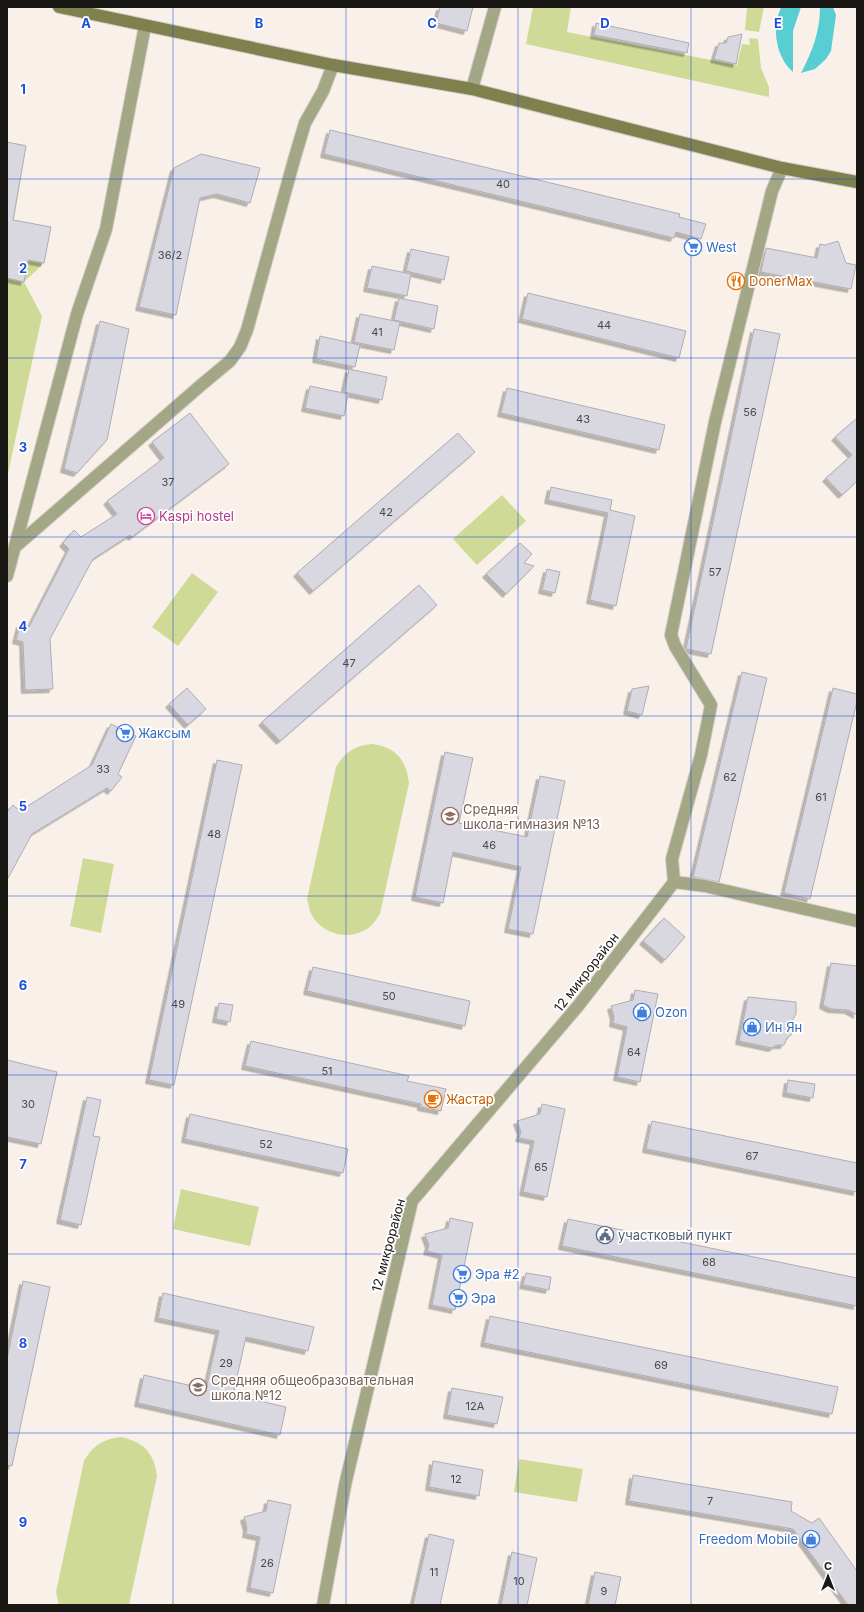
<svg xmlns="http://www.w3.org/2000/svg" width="864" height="1612" font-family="Inter,sans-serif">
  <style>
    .green { fill: #cfda97 }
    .water { fill: #58ced2 }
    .building { fill: #d9d7e0; stroke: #afacb5; filter: url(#shadow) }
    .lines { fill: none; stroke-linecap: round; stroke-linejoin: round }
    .street-casing { stroke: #d5cec7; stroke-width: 14 }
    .secondary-casing { stroke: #d5cec7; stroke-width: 14 }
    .street { stroke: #a4a785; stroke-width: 12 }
    .secondary { stroke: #7e814e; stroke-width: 12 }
    .grid { fill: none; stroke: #1d4ed8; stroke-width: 1; stroke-opacity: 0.55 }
    .labels { text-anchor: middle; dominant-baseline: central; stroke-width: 3.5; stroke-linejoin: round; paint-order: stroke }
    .number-label { font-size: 11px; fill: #4a4848 }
    .shop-label { font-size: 13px; fill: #366cbe; stroke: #fff; text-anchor: start }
    .food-label { font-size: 13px; fill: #c56008; stroke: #fff; text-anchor: start }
    .hotel-label { font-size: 13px; fill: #b23c85; stroke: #fff; text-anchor: start }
    .education-label { font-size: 13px; fill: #785e54; stroke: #fff; text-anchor: start }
    .street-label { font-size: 13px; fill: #1a1815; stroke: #fff }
    .service-label { font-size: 13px; fill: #4e5e75; stroke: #fff; text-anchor: start }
    .grid-label { font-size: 13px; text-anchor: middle; font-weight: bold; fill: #1d4ed8; stroke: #fff; stroke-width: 3.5; stroke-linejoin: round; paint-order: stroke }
  </style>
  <defs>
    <filter id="shadow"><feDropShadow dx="-3.5" dy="3.5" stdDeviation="0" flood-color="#0004"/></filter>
  </defs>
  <rect width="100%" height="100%" fill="#f9f1e9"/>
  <g class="green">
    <path d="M533,7H571L567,32L737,65L742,44L750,45L749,38L758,39L761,68L769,87V97L526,44Z"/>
    <path d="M747,7H764L759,32L745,30Z"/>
    <path d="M7,142L26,145L14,220L51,227L44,263L24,282L42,316L7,478Z"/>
    <path d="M502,495L526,521L477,565L453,539Z"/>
    <path d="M192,573L218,592L178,646L152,627Z"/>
    <path d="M373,744C396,748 406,759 409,783L380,914C375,921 371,928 363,931C343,941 318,931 310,911C309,907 308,902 307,899L336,767C345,752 355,745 373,744Z"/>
    <path d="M83,858L114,864L101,933L70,926Z"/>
    <path d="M181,1189L259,1207L250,1246L173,1229Z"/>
    <path d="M121,1437C144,1442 154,1453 157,1476L129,1605H59L56,1592L84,1461C93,1445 104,1439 121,1437Z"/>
    <path d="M519,1459L583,1469L577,1502L514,1492Z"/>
  </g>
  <g class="water">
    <path d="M781,7H801L793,31V72C780,61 775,42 776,26C776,20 779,13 781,7Z"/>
    <path d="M820,7H833L836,15L831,51L826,59L815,69L801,73C812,52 820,32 820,7Z"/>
  </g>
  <g class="building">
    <path d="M440,7H473L467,31L436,23Z"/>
    <path d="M596,23L689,43L687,53L594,35Z"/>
    <path d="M742,34L736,64L714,59L719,43H726L728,37Z"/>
    <path d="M330,130L680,214L679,217L706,224L701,239L676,232L674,238L324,154Z"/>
    <path d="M7,142L26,146L13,220L51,227L44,263L28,260L24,282L7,278Z"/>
    <path d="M201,154L260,168L250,203L217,194L200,198L176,315L139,307L174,168Z"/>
    <path d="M838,241L846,263L856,265L851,289L761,272L766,248L817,258L820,244L825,245Z"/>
    <path d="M411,249L449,257L444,280L406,271Z"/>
    <path d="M372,266L411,274L407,296L367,288Z"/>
    <path d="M528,293L686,331L679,358L522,319Z"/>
    <path d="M399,298L438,306L434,329L394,320Z"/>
    <path d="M360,314L400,322L394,350L354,342Z"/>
    <path d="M100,321L129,329L107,440L77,473L64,469Z"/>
    <path d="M754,329L780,334L711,654L686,649Z"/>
    <path d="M320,336L360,345L355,367L316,359Z"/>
    <path d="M349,369L387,377L382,400L344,392Z"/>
    <path d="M310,386L348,394L344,416L305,408Z"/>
    <path d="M507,388L665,425L659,450L501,413Z"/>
    <path d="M190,413L229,464L132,537L130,535L93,559L50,639L53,689L25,690L23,642L16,640L20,624L29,627L69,549L63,543L74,530L81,537L117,514L107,501L164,458L152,442Z"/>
    <path d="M857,418V481L842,495L826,478L852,455L835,437Z"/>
    <path d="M458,433L475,452L313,591L297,573Z"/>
    <path d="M551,487L612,500L610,510L635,516L616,606L590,600L608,513L548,500Z"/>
    <path d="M520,543L532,554L524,563L534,566L506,594L486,574Z"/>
    <path d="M547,569L560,572L555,593L542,590Z"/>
    <path d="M419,585L437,605L280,741L262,722Z"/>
    <path d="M742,672L767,678L719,882L693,877Z"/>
    <path d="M649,686L642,715L627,711L632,689Z"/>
    <path d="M187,688L206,709L188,725L169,704Z"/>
    <path d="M833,688L857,694V701L810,899L784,893Z"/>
    <path d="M111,724L136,736L118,774L122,777L111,791L107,788L32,834L7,880V812L13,805L20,811L92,765Z"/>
    <path d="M445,752L473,758L459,823L527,837L540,776L565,781L533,934L508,929L521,867L453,852L443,903L415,897Z"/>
    <path d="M217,760L242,765L174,1085L149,1080Z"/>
    <path d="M664,918L685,937L665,960L643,941Z"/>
    <path d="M831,963L857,966V1015L848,1010L831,1009L823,1005Z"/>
    <path d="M313,967L470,1001L465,1026L307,991Z"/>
    <path d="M635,990L658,994L640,1082L617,1077L627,1027L613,1023L614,1017L611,1006L633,1000Z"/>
    <path d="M748,997L796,1002V1014L793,1019L792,1034L787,1038L784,1045H777L772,1048L739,1041Z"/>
    <path d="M219,1003L233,1005L230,1022L216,1019Z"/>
    <path d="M251,1041L409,1076L407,1081L446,1089L441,1111L421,1107V1104L245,1066Z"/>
    <path d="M7,1060L57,1072L41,1144L7,1137Z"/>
    <path d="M788,1080L815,1084L813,1098L786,1093Z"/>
    <path d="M87,1097L101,1100L93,1136L100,1137L81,1225L60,1220Z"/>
    <path d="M542,1104L565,1109L547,1197L523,1192L534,1141L519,1138L521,1132L517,1121L540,1114Z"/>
    <path d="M190,1114L348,1149L343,1173L185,1139Z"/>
    <path d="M652,1121L857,1163V1192L646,1149Z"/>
    <path d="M450,1218L473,1223L455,1310L432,1305L442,1255L427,1251L429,1245L425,1234L448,1228Z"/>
    <path d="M568,1219L857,1278V1306L562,1246Z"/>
    <path d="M526,1273L551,1277L549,1290L523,1285Z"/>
    <path d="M23,1281L50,1287L12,1466L7,1465V1359Z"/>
    <path d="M163,1293L314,1327L308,1351L246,1337L233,1395L286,1407L280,1435L138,1403L144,1375L206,1389L219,1331L158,1318Z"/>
    <path d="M490,1316L838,1387L832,1414L484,1343Z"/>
    <path d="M452,1388L503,1397L497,1424L447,1415Z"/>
    <path d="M433,1461L483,1470L479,1496L429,1487Z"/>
    <path d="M633,1475L792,1502L791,1511L812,1523L819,1518L857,1571V1605H848L793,1529L629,1501Z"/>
    <path d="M268,1500L291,1505L273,1593L250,1588L260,1537L246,1534L247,1528L244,1517L266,1511Z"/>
    <path d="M429,1534L454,1540L440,1605H413Z"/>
    <path d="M512,1552L537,1558L527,1605H501Z"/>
    <path d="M595,1572L621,1577L615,1605H588Z"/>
  </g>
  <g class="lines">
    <defs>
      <g id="street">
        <path d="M472,89L495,7"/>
        <path d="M15,547L200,386L230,361L240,347L247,330L294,160L305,123L323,91L333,65"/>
        <path d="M7,576L77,314L106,229L145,26"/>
        <path d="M674,882L672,859L701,755L711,705L675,646L671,635L715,422L772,191L782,168"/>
        <path d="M674,882L705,886L857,921"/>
        <path d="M323,1605L345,1485L412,1201L578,1006L674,882"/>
      </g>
      <path id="secondary" d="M59,7L333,65L472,89L782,168L857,182"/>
    </defs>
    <use href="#street" class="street-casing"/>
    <use href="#secondary" class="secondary-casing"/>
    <use href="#street" class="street"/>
    <use href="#secondary" class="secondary"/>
  </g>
  <path class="grid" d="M173,7V1605M346,7V1605M518,7V1605M691,7V1605M7,179H857M7,358H857M7,537H857M7,716H857M7,896H857M7,1075H857M7,1254H857M7,1433H857"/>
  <defs>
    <symbol id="supermarket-ring" viewBox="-11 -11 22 22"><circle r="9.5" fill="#fff" stroke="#3f7fe0" stroke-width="1.5"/><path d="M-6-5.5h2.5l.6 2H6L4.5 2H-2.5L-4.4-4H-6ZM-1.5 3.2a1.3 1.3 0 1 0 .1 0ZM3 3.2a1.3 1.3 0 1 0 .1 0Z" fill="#3f7fe0"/></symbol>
    <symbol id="restaurant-ring" viewBox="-11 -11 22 22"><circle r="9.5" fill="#fff" stroke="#e8710a" stroke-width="1.5"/><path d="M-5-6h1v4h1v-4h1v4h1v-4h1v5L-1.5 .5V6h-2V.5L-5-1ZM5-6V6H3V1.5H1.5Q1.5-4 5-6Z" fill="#e8710a"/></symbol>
    <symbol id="hotel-ring" viewBox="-11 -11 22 22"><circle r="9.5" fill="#fff" stroke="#d1479c" stroke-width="1.5"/><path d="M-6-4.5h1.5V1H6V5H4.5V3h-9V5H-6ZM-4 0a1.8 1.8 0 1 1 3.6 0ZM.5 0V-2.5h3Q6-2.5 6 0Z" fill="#d1479c"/></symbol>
    <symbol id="school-ring" viewBox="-11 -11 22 22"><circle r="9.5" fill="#fff" stroke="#8d6e63" stroke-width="1.5"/><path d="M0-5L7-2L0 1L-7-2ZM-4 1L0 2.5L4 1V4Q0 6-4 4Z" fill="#8d6e63"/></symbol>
    <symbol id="shop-ring" viewBox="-11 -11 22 22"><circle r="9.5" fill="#fff" stroke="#3f7fe0" stroke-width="1.5"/><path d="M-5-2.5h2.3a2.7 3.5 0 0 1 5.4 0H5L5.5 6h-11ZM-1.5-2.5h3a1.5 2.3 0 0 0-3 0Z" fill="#3f7fe0"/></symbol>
    <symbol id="cafe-ring" viewBox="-11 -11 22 22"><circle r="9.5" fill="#fff" stroke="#e8710a" stroke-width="1.5"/><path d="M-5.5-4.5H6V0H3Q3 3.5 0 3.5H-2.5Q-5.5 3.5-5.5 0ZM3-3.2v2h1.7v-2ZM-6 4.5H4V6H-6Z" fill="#e8710a"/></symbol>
    <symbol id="civic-ring" viewBox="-11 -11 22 22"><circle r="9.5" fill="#fff" stroke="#5c6f8a" stroke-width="1.5"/><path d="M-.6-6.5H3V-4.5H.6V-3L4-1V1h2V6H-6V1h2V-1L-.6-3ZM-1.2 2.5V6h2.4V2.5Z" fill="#5c6f8a"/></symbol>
  </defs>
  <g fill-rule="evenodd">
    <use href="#supermarket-ring" x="683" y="237" width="20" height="20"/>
    <use href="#restaurant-ring" x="726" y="271" width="20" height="20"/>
    <use href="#hotel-ring" x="136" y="506" width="20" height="20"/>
    <use href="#supermarket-ring" x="115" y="723" width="20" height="20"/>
    <use href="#school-ring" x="440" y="806" width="20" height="20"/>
    <use href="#shop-ring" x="632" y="1002" width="20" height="20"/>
    <use href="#shop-ring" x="742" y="1017" width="20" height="20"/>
    <use href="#cafe-ring" x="423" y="1089" width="20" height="20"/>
    <use href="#civic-ring" x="595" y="1225" width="20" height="20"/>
    <use href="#supermarket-ring" x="452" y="1264" width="20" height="20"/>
    <use href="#supermarket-ring" x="448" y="1288" width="20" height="20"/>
    <use href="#school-ring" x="188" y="1377" width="20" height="20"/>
    <use href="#shop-ring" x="801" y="1529" width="20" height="20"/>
  </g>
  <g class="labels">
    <g class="number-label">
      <text x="503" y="184">40</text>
      <text x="170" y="255">36/2</text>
      <text x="604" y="325">44</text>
      <text x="377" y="332">41</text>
      <text x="750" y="412">56</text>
      <text x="583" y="419">43</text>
      <text x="168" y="482">37</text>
      <text x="386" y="512">42</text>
      <text x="715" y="572">57</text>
      <text x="349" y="663">47</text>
      <text x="103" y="769">33</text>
      <text x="730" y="777">62</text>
      <text x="821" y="797">61</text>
      <text x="214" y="834">48</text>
      <text x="489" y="845">46</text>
      <text x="389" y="996">50</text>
      <text x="178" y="1004">49</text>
      <text x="634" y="1052">64</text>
      <text x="327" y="1071">51</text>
      <text x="28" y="1104">30</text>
      <text x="266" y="1144">52</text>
      <text x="752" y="1156">67</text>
      <text x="541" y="1167">65</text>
      <text x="709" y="1262">68</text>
      <text x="226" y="1363">29</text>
      <text x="661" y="1365">69</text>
      <text x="475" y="1406">12А</text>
      <text x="456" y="1479">12</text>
      <text x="710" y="1501">7</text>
      <text x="267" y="1563">26</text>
      <text x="434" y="1572">11</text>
      <text x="519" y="1581">10</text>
      <text x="604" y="1591">9</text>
    </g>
    <g class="shop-label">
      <text x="706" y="247">West</text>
      <text x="138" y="733">Жаксым</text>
      <text x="655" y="1012">Ozon</text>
      <text x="765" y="1027">Ин Ян</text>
      <text x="475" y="1274">Эра #2</text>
      <text x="471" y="1298">Эра</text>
      <text x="798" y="1539" text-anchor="end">Freedom Mobile</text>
    </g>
    <g class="food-label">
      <text x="749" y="281">DonerMax</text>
      <text x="446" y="1099">Жастар</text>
    </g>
    <g class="hotel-label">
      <text x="159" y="516">Kaspi hostel</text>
    </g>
    <g class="education-label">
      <text x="463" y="809">Средняя<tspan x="463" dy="15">школа-гимназия №13</tspan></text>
      <text x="211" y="1380">Средняя общеобразовательная<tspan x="211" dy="15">школа №12</tspan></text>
    </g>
    <g class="street-label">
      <text transform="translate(586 972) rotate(-52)">12 микрорайон</text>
      <text transform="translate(388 1245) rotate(-75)">12 микрорайон</text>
    </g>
    <g class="service-label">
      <text x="618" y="1235">участковый пункт</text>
    </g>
  </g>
  <g class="grid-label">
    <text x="86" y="28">A</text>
    <text x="259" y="28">B</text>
    <text x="432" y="28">C</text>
    <text x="605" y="28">D</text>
    <text x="778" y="28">E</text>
    <text x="23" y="94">1</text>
    <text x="23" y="273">2</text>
    <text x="23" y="452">3</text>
    <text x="23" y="631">4</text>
    <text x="23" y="811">5</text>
    <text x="23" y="990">6</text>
    <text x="23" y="1169">7</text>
    <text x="23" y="1348">8</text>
    <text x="23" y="1527">9</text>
  </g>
  <rect width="864" height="1612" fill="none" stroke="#1a1815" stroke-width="16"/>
  <g transform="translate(828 1576)" stroke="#ffffff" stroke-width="3" paint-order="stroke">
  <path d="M0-3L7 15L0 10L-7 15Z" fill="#1a1815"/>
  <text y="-6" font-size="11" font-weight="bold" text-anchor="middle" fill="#1a1815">С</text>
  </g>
</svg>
